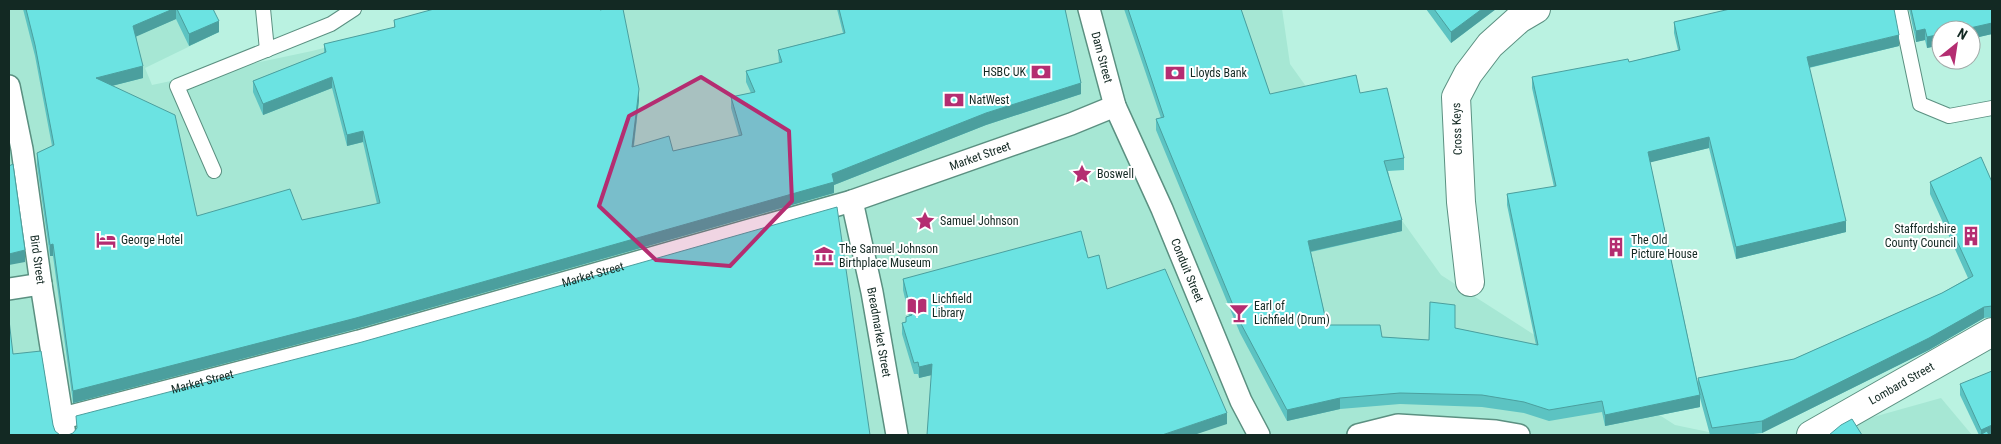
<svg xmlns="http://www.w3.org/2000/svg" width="2001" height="444" font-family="'Roboto Condensed',sans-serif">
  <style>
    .built { fill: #a6e7d4 }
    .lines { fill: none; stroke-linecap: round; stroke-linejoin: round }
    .service-casing { stroke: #5b9081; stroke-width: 16 }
    .pedestrian-casing { stroke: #5b9081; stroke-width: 24 }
    .minor-casing { stroke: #5b9081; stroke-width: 30 }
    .service { stroke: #fff; stroke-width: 14 }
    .pedestrian { stroke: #fff; stroke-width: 21 }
    .minor { stroke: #fff; stroke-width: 28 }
    .wall { fill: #5cc3c2 }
    .shaded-wall { fill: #4b9f9e }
    .building { fill: #6be3e2; stroke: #4b9f9e }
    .marked { fill: #b42d71; fill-opacity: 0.2; stroke: #b42d71; stroke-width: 4; stroke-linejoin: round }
    .labels { text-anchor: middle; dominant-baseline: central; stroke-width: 4; stroke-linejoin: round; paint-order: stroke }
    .street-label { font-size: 12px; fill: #132923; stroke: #fff }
    .poi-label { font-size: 12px; fill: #132923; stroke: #fff; text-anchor: start }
  </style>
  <rect width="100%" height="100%" fill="#baf2e1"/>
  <g class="built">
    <path d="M9,9H214L219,32L145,68L152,85L312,51L479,9H1282L1290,64L1441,275L1675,425L1723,435H9Z"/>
    <path d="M1941,398L1972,435H1809Z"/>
  </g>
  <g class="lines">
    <defs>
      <g id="service">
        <path d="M263,9L267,50"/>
        <path d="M1900,9L1920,104L1949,116L1992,108"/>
        <path d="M214,171L177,86L331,24L354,9"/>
      </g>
      <g id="pedestrian">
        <path id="s1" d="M1089,9L1115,106L1162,209L1241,401L1259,435"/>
        <path id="s2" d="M9,86L22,149L41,284L65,435"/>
        <path id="s3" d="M852,201L872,292L897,435"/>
        <path d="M9,289L41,284"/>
        <path id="s4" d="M63,418L359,341L852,201L1071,124L1115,106"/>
        <path d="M1358,435L1398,425L1496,431L1519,435"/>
      </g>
      <g id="minor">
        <path d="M1470,282L1461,202L1456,97L1468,74L1490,45L1519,19L1536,9"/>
        <path id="s5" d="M1811,435L1992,332"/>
      </g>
    </defs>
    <use href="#service" class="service-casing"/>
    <use href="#pedestrian" class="pedestrian-casing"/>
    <use href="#minor" class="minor-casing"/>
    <use href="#service" class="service"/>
    <use href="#pedestrian" class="pedestrian"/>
    <use href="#minor" class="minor"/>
  </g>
  <g class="wall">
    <path d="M23,9H213L219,32L189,46L176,19L136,36L143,78L111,86L197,216L302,220L377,204L363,142L347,146L332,88L263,115L253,92V81L324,53V44L394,28V20L639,100L634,146L673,151L739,136L731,108V97L751,93L746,82V71L779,63L778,50L843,33L837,9H1065L1081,94L986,125L834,185V193L356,329L73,403L53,256H50L37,165V153L52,146L35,56Z"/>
    <path d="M1124,9H1241L1270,94L1360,93L1404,158V170L1388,171L1402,231L1311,252L1327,325L1382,337L1429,340L1455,328L1536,345L1507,205V194L1554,187L1532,88V77L1629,62L1678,50L1674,33V22L1899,46L1809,68L1846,232L1736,259L1709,148L1650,162L1698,384V378L1794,359L1942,293L1968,278L1930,194V182H1992V317L1984,318L1929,350L1762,433L1745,435H1710L1700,398V407L1605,426L1602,412L1549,421L1524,413L1482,407L1400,404L1340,409L1287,421L1240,333L1156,130V119L1161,118Z"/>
    <path d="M1426,9H1496L1451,43Z"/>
    <path d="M1909,9H1992V34L1927,48L1925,40L1916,42Z"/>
    <path d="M1088,258L1107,289L1227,424L931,375L919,378L918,374H914L902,334V323L906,322V317L909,316L903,290V279Z"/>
    <path d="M1960,384L1992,435H1979L1960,395Z"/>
  </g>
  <g class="shaded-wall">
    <path d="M173,9H176V19L133,38V26Z"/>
    <path d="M1482,9H1496L1451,43V32Z"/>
    <path d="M219,21V32L189,46V34Z"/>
    <path d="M1992,23V34L1971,39V30H1961Z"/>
    <path d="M1925,29V40L1916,42V31Z"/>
    <path d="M1941,34V45L1927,48V37Z"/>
    <path d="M1899,35V46L1807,68V57Z"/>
    <path d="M143,66V78L96,90V78Z"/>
    <path d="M332,77V88L263,115V104Z"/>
    <path d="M1081,83V94L986,125L834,185V193L356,329L73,403V391L832,174L986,113Z"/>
    <path d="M639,89V100L632,158V147Z"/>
    <path d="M363,131V142L347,146V135Z"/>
    <path d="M1709,137V148L1648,163V152Z"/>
    <path d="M1402,220V231L1308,252V241Z"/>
    <path d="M1846,221V232L1736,259V247Z"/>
    <path d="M53,244V256H50V245Z"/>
    <path d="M25,250V262L9,265V254Z"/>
    <path d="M1984,307V318L1929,350L1762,433V421Z"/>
    <path d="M932,364V375L919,378V367Z"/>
    <path d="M1700,395V407L1605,426V415Z"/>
    <path d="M1340,398V409L1287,421V410Z"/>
    <path d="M1227,413V424L1194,435H1162Z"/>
    <path d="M1992,425V435H1981V430Z"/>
  </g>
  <g class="building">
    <path d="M26,9H173L133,26L143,66L96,78L175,115L197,216L290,189L302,220L380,203L363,131L347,135L332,77L263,104L253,81L326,52L324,44L395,27L394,20L434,9H600V10L604,9H623L639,89L632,147L669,136L673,151L742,135L731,97L755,92L746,71L782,62L778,50L845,33L839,9H1065L1081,83L986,113L832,174L834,182L356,318L73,391L53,244L50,245L37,153L54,145L35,45Z"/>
    <path d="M177,9H213L219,21L189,34Z"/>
    <path d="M1128,9H1241L1270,94L1356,75L1360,93L1387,88L1404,158L1384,161L1402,220L1308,241L1327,325H1380L1382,337L1429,340L1430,302L1455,305V328L1538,345L1507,194L1556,186L1532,77L1628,59L1629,62L1680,50L1674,22L1730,9H1894L1899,35L1807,57L1846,221L1736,247L1709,137L1648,152L1700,395L1605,415L1602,401L1549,410L1524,402L1482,395L1400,393L1340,398L1287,410L1240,322L1156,119L1164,117Z"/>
    <path d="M1434,9H1482L1451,32Z"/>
    <path d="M1911,9H1992V23L1961,30H1941V34L1927,37L1925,29L1916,31Z"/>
    <path d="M1981,157L1992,182V306L1984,307L1929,338L1762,421L1712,428L1698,378L1794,359L1942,293L1973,276L1930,182Z"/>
    <path d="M13,164L25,250L9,254V166Z"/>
    <path d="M837,207L870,435H68L73,433L77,428L76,416L362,342Z"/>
    <path d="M1081,231L1088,258L1099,255L1107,289L1165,269L1227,413L1162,435H927L932,364L919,367L918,362L914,363L902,323L906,322V317L912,315L903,279Z"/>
    <path d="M9,320L13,354L41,351L53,425L55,431L60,435H62H9Z"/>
    <path d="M1992,371V425L1981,430L1960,384Z"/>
    <path d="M1852,419L1862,435H1829L1841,425Z"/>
    <path d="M1987,431L1989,435H1980Z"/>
  </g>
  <path class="marked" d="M701,77L789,131L792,201L730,266L656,260L599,206L629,116Z"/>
  <defs>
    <symbol id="bank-bare" viewBox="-9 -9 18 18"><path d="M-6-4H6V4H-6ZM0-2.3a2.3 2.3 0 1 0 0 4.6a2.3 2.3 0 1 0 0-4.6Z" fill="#b42d71" stroke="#fff" stroke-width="2.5" paint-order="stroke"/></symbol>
    <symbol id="sight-bare" viewBox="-9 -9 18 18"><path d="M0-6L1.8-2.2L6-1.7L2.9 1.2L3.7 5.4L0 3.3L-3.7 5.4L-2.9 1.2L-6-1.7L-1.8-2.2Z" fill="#b42d71" stroke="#fff" stroke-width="2.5" paint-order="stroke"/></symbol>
    <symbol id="building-bare" viewBox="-9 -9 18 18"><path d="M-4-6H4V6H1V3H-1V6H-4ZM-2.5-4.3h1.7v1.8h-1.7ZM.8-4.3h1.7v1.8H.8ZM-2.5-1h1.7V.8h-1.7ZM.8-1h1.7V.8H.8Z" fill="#b42d71" stroke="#fff" stroke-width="2.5" paint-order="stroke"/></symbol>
    <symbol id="hotel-bare" viewBox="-9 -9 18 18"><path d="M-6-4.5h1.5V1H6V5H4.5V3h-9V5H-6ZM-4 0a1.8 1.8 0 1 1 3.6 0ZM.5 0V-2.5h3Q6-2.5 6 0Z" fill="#b42d71" stroke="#fff" stroke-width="2.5" paint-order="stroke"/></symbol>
    <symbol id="museum-bare" viewBox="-9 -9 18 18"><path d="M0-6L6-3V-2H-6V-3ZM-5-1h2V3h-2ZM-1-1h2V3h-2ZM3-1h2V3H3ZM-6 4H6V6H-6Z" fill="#b42d71" stroke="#fff" stroke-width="2.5" paint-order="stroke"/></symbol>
    <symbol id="library-bare" viewBox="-9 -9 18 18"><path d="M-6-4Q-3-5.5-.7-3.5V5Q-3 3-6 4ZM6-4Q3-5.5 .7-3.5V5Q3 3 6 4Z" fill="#b42d71" stroke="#fff" stroke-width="2.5" paint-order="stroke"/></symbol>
    <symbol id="bar-bare" viewBox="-9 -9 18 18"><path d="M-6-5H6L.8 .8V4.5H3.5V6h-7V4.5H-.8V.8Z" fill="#b42d71" stroke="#fff" stroke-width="2.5" paint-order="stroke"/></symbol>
  </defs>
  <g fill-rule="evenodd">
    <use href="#bank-bare" x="1027" y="58" width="28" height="28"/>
    <use href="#bank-bare" x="1161" y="59" width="28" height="28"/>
    <use href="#bank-bare" x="940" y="86" width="28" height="28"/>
    <use href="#sight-bare" x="1068" y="160" width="28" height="28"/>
    <use href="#sight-bare" x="911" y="207" width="28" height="28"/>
    <use href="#building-bare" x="1957" y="222" width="28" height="28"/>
    <use href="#hotel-bare" x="92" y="226" width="28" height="28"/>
    <use href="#building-bare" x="1602" y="233" width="28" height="28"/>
    <use href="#museum-bare" x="810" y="242" width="28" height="28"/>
    <use href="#library-bare" x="903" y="292" width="28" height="28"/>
    <use href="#bar-bare" x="1225" y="299" width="28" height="28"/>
  </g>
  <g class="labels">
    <g class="street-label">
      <text stroke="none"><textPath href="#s1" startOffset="50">Dam Street</textPath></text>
      <text transform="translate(1457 129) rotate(-92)">Cross Keys</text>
      <text stroke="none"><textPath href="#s4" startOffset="954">Market Street</textPath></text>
      <text stroke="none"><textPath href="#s2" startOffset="176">Bird Street</textPath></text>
      <text stroke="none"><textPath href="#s1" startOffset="280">Conduit Street</textPath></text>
      <text stroke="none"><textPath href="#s4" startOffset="549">Market Street</textPath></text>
      <text stroke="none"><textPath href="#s3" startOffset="134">Breadmarket Street</textPath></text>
      <text stroke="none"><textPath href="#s4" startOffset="144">Market Street</textPath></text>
      <text stroke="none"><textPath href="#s5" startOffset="104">Lombard Street</textPath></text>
    </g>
    <g class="poi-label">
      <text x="1026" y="72" text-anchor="end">HSBC UK</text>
      <text x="1190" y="73">Lloyds Bank</text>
      <text x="969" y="100">NatWest</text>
      <text x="1097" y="174">Boswell</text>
      <text x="940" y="221">Samuel Johnson</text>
      <text x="1956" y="229" text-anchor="end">Staffordshire<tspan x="1956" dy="14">County Council</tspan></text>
      <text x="121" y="240">George Hotel</text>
      <text x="1631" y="240">The Old<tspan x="1631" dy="14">Picture House</tspan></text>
      <text x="839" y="249">The Samuel Johnson<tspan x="839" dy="14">Birthplace Museum</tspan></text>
      <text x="932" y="299">Lichfield<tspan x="932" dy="14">Library</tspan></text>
      <text x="1254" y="306">Earl of<tspan x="1254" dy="14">Lichfield (Drum)</tspan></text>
    </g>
  </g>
  <rect width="2001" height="444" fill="none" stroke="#132923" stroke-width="20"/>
  <g transform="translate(1956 45) rotate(30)"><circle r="24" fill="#ffffff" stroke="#a1a9a7"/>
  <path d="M0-4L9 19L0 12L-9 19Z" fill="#b42d71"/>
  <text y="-8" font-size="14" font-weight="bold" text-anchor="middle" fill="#132923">N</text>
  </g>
</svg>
